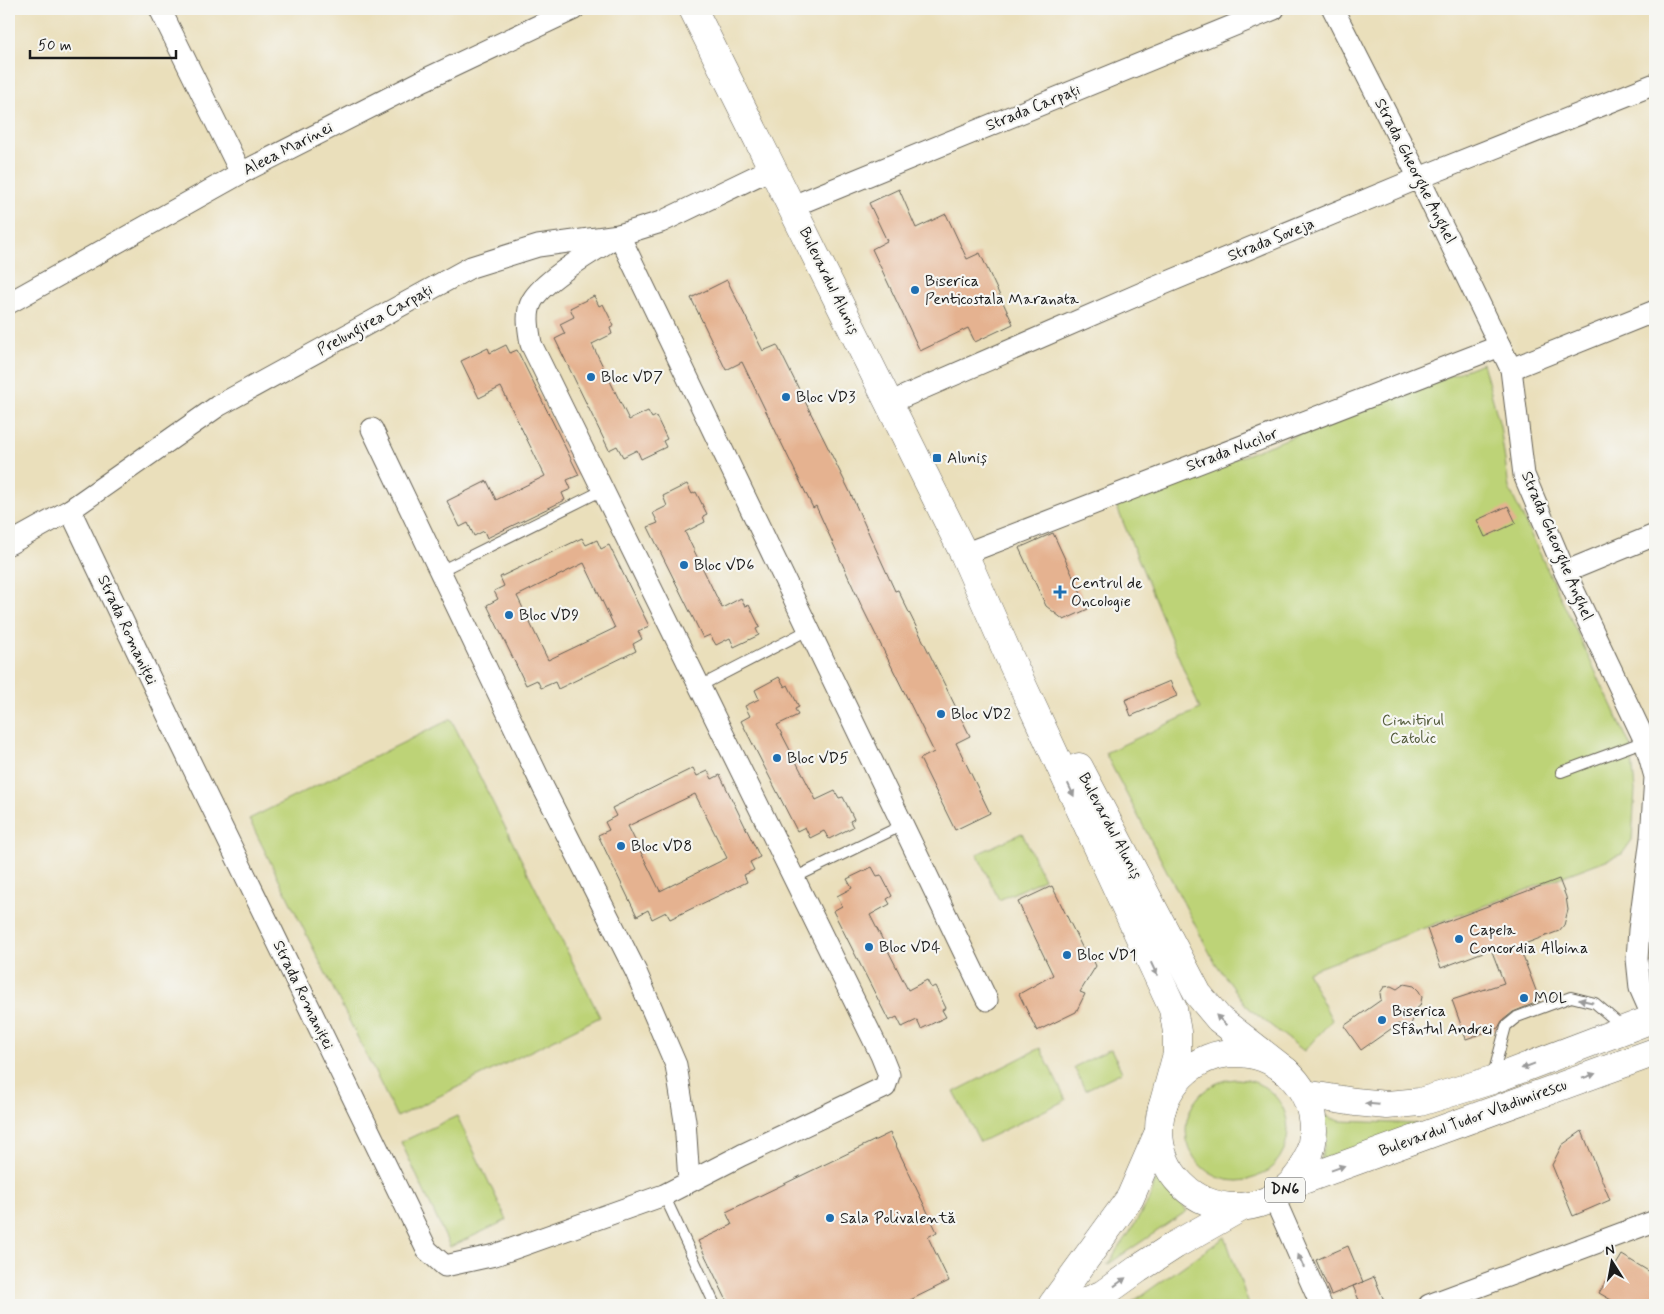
<svg xmlns="http://www.w3.org/2000/svg" width="1664" height="1314" font-family="Mynerve,sans-serif">
  <style>
    .green { fill: #bdd377; stroke: #6c784a }
    .building { fill: #e5b290; fill-rule: evenodd }
    .lines { fill: none; stroke-linecap: round; stroke-linejoin: round }
    .lane-casing { stroke: #646054; stroke-width: 12 }
    .street-casing { stroke: #646054; stroke-width: 23 }
    .secondary-casing { stroke: #646054; stroke-width: 29 }
    .primary-casing { stroke: #646054; stroke-width: 29 }
    .lane { stroke: #fff; stroke-width: 10 }
    .street { stroke: #fff; stroke-width: 21 }
    .secondary { stroke: #fff; stroke-width: 28 }
    .primary { stroke: #fff; stroke-width: 28 }
    .oneway { fill: #999 }
    .poi-dot { fill: #1f6fb2; stroke: #f6f6f2; stroke-width: 2 }
    .labels { text-anchor: middle; dominant-baseline: central; stroke-width: 4.5; stroke-linejoin: round; paint-order: stroke }
    .shield { fill: #f6f6f2; stroke: #5d5d5c; stroke-width: 1 }
    .shield-label { font-size: 15px; font-weight: bold; fill: #1c1c1c }
    .street-label { font-size: 16px; fill: #1c1c1c; stroke: #f6f6f2 }
    .poi-label { font-size: 16px; fill: #1c1c1c; stroke: #f6f6f2; text-anchor: start }
    .park-label { font-size: 16px; fill: #545c3c; stroke: #f6f6f2 }
  </style>
  <rect width="100%" height="100%" fill="#f6f6f2"/>
  <filter id="ink" filterUnits="userSpaceOnUse"><feTurbulence type="fractalNoise" baseFrequency=".02" numOctaves="2"/><feDisplacementMap in="SourceGraphic" scale="10" xChannelSelector="R" yChannelSelector="G"/><feConvolveMatrix kernelMatrix="1 2 1 2 8 2 1 2 1" color-interpolation-filters="sRGB"/></filter>
  <filter id="wash" filterUnits="userSpaceOnUse"><feTurbulence type="fractalNoise" baseFrequency=".0096" numOctaves="4" result="noise"/><feDisplacementMap in="SourceGraphic" scale="20" xChannelSelector="R" yChannelSelector="G"/><feGaussianBlur stdDeviation="1.12" result="paint"/><feColorMatrix in="noise" values="0 0 0 0 0 0 0 0 0 0 0 0 0 0 0 0 0 1.4 0 .05"/><feComposite in="paint" operator="in"/></filter>
  <g filter="url(#wash)">
    <rect width="100%" height="100%" fill="#eadfbb"/>
    <g class="green">
      <path d="M1483,363L1500,426L1509,488L1631,747L1635,790L1632,840L1622,854L1307,972L1332,1020L1304,1051L1248,1008L1214,961L1105,753L1200,709L1116,505Z"/>
      <path d="M451,719L600,1017L397,1117L249,819Z"/>
      <path d="M1022,833L1044,879L999,900L977,854Z"/>
      <path d="M1040,1048L1066,1100L980,1142L954,1092Z"/>
      <path d="M1111,1049L1122,1072L1085,1090L1074,1067Z"/>
      <circle cx="1237" cy="1130" r="51"/>
      <path d="M1323,1115L1340,1121L1420,1124L1321,1161L1327,1131Z"/>
      <path d="M457,1116L507,1220L450,1247L401,1142Z"/>
      <path d="M1157,1174L1170,1192L1187,1211L1107,1265L1128,1235L1150,1199Z"/>
      <path d="M1225,1237L1249,1305H1128Z"/>
    </g>
    <g id="blocks">
      <g class="building">
        <path d="M899,189L916,228L946,214L967,259L980,253L1013,324L975,342L968,328L920,351L872,249L887,241L869,203Z"/>
        <path d="M727,280L763,351L777,345L849,490L895,591L898,590L970,736L956,743L990,813L955,830L920,759L934,752L862,607L816,506L813,508L742,362L726,370L691,298Z"/>
        <path d="M594,296L599,306L603,304L614,326L610,328L612,334L592,344L629,420L648,411L652,418L656,416L667,439L663,441L666,447L641,459L637,450L623,457L617,446L609,450L555,339L565,334L560,324L574,317L570,308Z"/>
        <path d="M506,345L510,353L517,350L579,475L567,480L571,489L562,493L565,500L487,538L484,531L474,536L468,523L460,527L447,501L487,481L496,500L545,476L501,387L479,398L461,361L488,348L490,353Z"/>
        <path d="M687,484L692,494L696,492L707,514L703,516L705,522L685,532L722,608L741,598L745,606L749,605L760,627L756,629L759,635L734,647L730,638L716,645L710,635L703,638L648,527L658,523L653,513L667,506L663,496Z"/>
        <path d="M1508,506L1516,523L1485,537L1477,520Z"/>
        <path d="M1053,533L1088,609L1064,620L1046,606L1019,548Z"/>
        <path d="M582,538L586,545L597,540L601,549L609,545L649,626L638,631L642,639L633,644L636,651L558,689L555,682L541,688L537,680L526,685L487,605L498,599L494,591L504,586L500,577ZM584,563L615,628L548,660L517,596Z"/>
        <path d="M779,677L785,687L788,685L799,707L795,709L798,715L777,725L816,800L835,791L839,798L843,797L854,819L850,821L853,827L829,839L824,831L810,838L805,827L797,831L741,721L750,716L745,706L759,699L755,690Z"/>
        <path d="M1170,681L1177,696L1131,716L1125,700Z"/>
        <path d="M693,768L697,776L708,771L712,779L720,775L760,857L750,862L754,870L744,875L747,882L670,919L666,912L652,919L648,910L637,916L598,835L609,830L605,822L616,816L612,808ZM695,794L727,858L660,891L628,826Z"/>
        <path d="M872,867L877,876L881,875L892,896L887,899L890,904L870,915L908,990L927,980L931,988L935,986L946,1008L942,1010L946,1017L921,1029L917,1020L902,1027L897,1017L889,1021L833,911L842,906L837,896L852,888L847,879Z"/>
        <path d="M1559,879L1566,897L1568,910L1564,925L1559,931L1519,946L1540,1001L1513,1012L1502,1021L1498,1028L1466,1039L1452,1000L1504,983L1491,949L1441,968L1427,929Z"/>
        <path d="M1052,886L1083,949L1087,947L1096,966L1080,992L1085,994L1076,1012L1037,1031L1019,994L1053,975L1018,902Z"/>
        <path d="M1404,984L1414,986L1419,991L1422,997L1420,1006L1413,1011L1414,1017L1411,1024L1405,1026L1398,1024L1361,1050L1344,1026L1381,1000L1380,993L1384,987L1391,986L1397,989Z"/>
        <path d="M1582,1131L1610,1200L1573,1216L1552,1165L1562,1145Z"/>
        <path d="M890,1133L937,1232L928,1237L949,1281L900,1305H729L698,1241L732,1225L726,1212Z"/>
        <path d="M1348,1246L1363,1282L1331,1295L1316,1260Z"/>
        <path d="M1622,1255L1655,1275V1305H1620L1599,1293Z"/>
        <path d="M1374,1277L1386,1305H1361L1353,1286Z"/>
      </g>
    </g>
  </g>
  <g filter="url(#ink)">
    <use href="#blocks" fill-opacity="0" stroke="#646054" stroke-width="1"/>
    <g class="lines">
      <defs>
        <g id="lane">
          <path d="M440,571L603,490"/>
          <path d="M700,686L810,629"/>
          <path d="M1561,772L1645,741"/>
          <path d="M794,878L903,825"/>
          <path d="M1493,1075L1506,1026L1517,1017L1571,997L1595,1003L1624,1028"/>
          <path d="M664,1195L715,1305"/>
        </g>
        <g id="street">
          <path d="M160,9L241,173"/>
          <path d="M1333,9L1419,178L1511,369L1524,475L1565,572L1645,741L1655,777L1651,838L1639,930L1637,959L1640,988L1655,1022"/>
          <path d="M793,206L1274,9"/>
          <path d="M619,235L987,1000"/>
          <path d="M9,303L241,173L424,80L574,9"/>
          <path d="M1511,369L1655,311"/>
          <path d="M889,403L1149,290L1419,178L1655,84"/>
          <path d="M372,429L544,789L636,972L676,1065L685,1121L689,1181"/>
          <path d="M70,510L179,739L427,1250L445,1266L495,1255L664,1195L742,1155L885,1087L889,1075L881,1055L531,344C529,330 525,314 532,301C544,279 596,250 619,235"/>
          <path d="M9,544L70,510L218,406L471,267L538,246L619,235L661,222L773,168"/>
          <path d="M964,554L1500,346"/>
          <path d="M1565,572L1655,535"/>
          <path d="M1274,1198L1321,1305"/>
          <path d="M1429,1305L1655,1221"/>
        </g>
        <g id="secondary">
          <path d="M693,9L964,554L1008,654L1173,1009L1177,1032V1054L1162,1109"/>
          <path d="M1079,767L1198,994L1219,1019L1287,1072"/>
        </g>
        <g id="primary">
          <circle cx="1236" cy="1130" r="77"/>
          <path d="M1305,1094L1355,1102L1387,1105L1420,1102L1492,1080L1655,1018"/>
          <path d="M1292,1184L1655,1052"/>
          <path d="M1052,1305L1130,1198L1157,1136"/>
          <path d="M1078,1305L1103,1294L1138,1269L1175,1245L1242,1207"/>
        </g>
      </defs>
      <use href="#lane" class="lane-casing"/>
      <use href="#street" class="street-casing"/>
      <use href="#secondary" class="secondary-casing"/>
      <use href="#primary" class="primary-casing"/>
      <use href="#lane" class="lane"/>
      <use href="#street" class="street"/>
      <use href="#secondary" class="secondary"/>
      <use href="#primary" class="primary"/>
    </g>
    <defs><path id="oneway-solid" d="M-6-.8H1V-3.2L6.5 0L1 3.2V.8H-6Z" transform="scale(1.25)"/></defs>
    <g class="oneway">
      <use href="#oneway-solid" transform="translate(1071 790) rotate(65)"/>
      <use href="#oneway-solid" transform="translate(1154 969) rotate(65)"/>
      <use href="#oneway-solid" transform="translate(1586 1001) rotate(-167)"/>
      <use href="#oneway-solid" transform="translate(1221 1020) rotate(-136)"/>
      <use href="#oneway-solid" transform="translate(1528 1066) rotate(159)"/>
      <use href="#oneway-solid" transform="translate(1589 1076) rotate(-20)"/>
      <use href="#oneway-solid" transform="translate(1372 1104) rotate(-175)"/>
      <use href="#oneway-solid" transform="translate(1338 1168) rotate(-20)"/>
      <use href="#oneway-solid" transform="translate(1301 1261) rotate(-114)"/>
      <use href="#oneway-solid" transform="translate(1120 1282) rotate(-36)"/>
    </g>
  </g>
  <g class="poi-dot">
    <circle cx="915" cy="290" r="5"/>
    <circle cx="591" cy="377" r="5"/>
    <circle cx="786" cy="397" r="5"/>
    <rect x="932" y="453" width="10" height="10" rx="2.5"/>
    <circle cx="684" cy="565" r="5"/>
    <path d="M1057.5 584.5h5v5h5v5h-5v5h-5v-5h-5v-5h5z"/>
    <circle cx="509" cy="615" r="5"/>
    <circle cx="941" cy="714" r="5"/>
    <circle cx="777" cy="758" r="5"/>
    <circle cx="621" cy="846" r="5"/>
    <circle cx="1459" cy="939" r="5"/>
    <circle cx="869" cy="947" r="5"/>
    <circle cx="1067" cy="955" r="5"/>
    <circle cx="1524" cy="998" r="5"/>
    <circle cx="1382" cy="1020" r="5"/>
    <circle cx="830" cy="1218" r="5"/>
  </g>
  <g class="labels">
    <rect class="shield" x="1265" y="1177.5" width="40" height="25" rx="4"/>
    <g class="shield-label">
      <text x="1285" y="1190">DN6</text>
    </g>
    <g class="street-label">
      <text transform="translate(1033 108) rotate(-22)">Strada Carpați</text>
      <text transform="translate(288 149) rotate(-27)">Aleea Marinei</text>
      <text transform="translate(1415 171) rotate(63)">Strada Gheorghe Anghel</text>
      <text transform="translate(1271 240) rotate(-22)">Strada Soveja</text>
      <text transform="translate(829 281) rotate(64)">Bulevardul Aluniș</text>
      <text transform="translate(375 320) rotate(-29)">Prelungirea Carpați</text>
      <text transform="translate(1232 450) rotate(-21)">Strada Nucilor</text>
      <text transform="translate(1557 546) rotate(67)">Strada Gheorghe Anghel</text>
      <text transform="translate(127 630) rotate(65)">Strada Romaniței</text>
      <text transform="translate(1110 826) rotate(62)">Bulevardul Aluniș</text>
      <text transform="translate(303 995) rotate(64)">Strada Romaniței</text>
      <text transform="translate(1473 1118) rotate(-20)">Bulevardul Tudor Vladimirescu</text>
    </g>
    <g class="poi-label">
      <text x="925" y="281">Biserica<tspan x="925" dy="18">Penticostala Maranata</tspan></text>
      <text x="601" y="377">Bloc VD7</text>
      <text x="796" y="397">Bloc VD3</text>
      <text x="947" y="458">Aluniș</text>
      <text x="694" y="565">Bloc VD6</text>
      <text x="1071" y="583">Centrul de<tspan x="1071" dy="18">Oncologie</tspan></text>
      <text x="519" y="615">Bloc VD9</text>
      <text x="951" y="714">Bloc VD2</text>
      <text x="787" y="758">Bloc VD5</text>
      <text x="631" y="846">Bloc VD8</text>
      <text x="1469" y="930">Capela<tspan x="1469" dy="18">Concordia Albina</tspan></text>
      <text x="879" y="947">Bloc VD4</text>
      <text x="1077" y="955">Bloc VD1</text>
      <text x="1534" y="998">MOL</text>
      <text x="1392" y="1011">Biserica<tspan x="1392" dy="18">Sfântul Andrei</tspan></text>
      <text x="840" y="1218">Sala Polivalentă</text>
    </g>
    <g class="park-label">
      <text x="1413" y="720">Cimitirul<tspan x="1413" dy="18">Catolic</tspan></text>
    </g>
  </g>
  <rect width="1664" height="1314" fill="none" stroke="#f6f6f2" stroke-width="30"/>
  <g transform="translate(1612 1262) rotate(349)" stroke="#f6f6f2" stroke-width="4" paint-order="stroke">
  <path d="M0-4L9 19L0 12L-9 19Z" fill="#1c1c1c"/>
  <text y="-8" font-size="14" font-weight="bold" text-anchor="middle" fill="#1c1c1c">N</text>
  </g>
  <path d="M30 50v8h146v-8" fill="none" stroke="#1c1c1c" stroke-width="2.5"/>
  <text x="38" y="50" font-size="15" fill="#1c1c1c" stroke="#f6f6f2" stroke-width="4" paint-order="stroke">50 m</text>
</svg>
